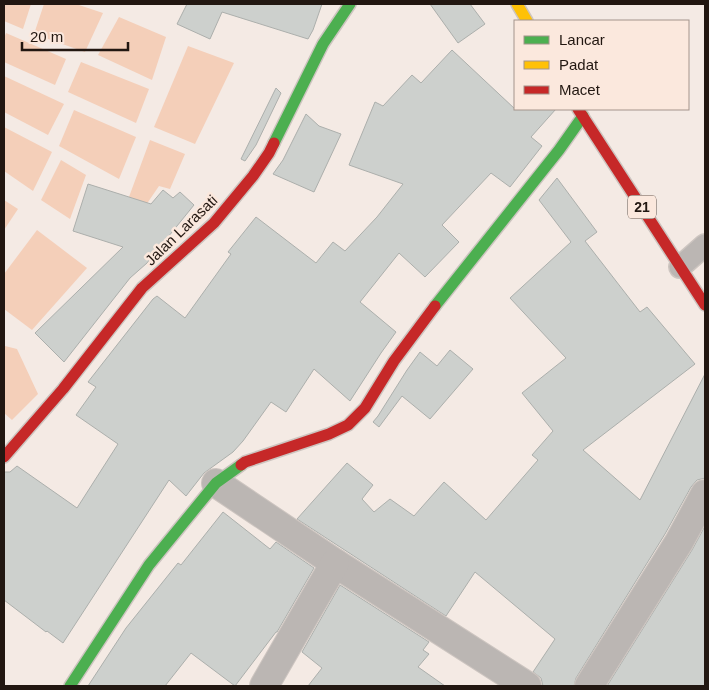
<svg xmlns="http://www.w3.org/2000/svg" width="709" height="690" font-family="Arial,sans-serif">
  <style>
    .water { fill: #f4cfb9 }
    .building { fill: #cdd0cd; stroke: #acafac }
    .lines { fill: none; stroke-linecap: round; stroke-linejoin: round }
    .lane-casing { stroke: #cdc5c0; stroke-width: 24 }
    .street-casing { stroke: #cdc5c0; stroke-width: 30 }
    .fast-casing { stroke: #cdc5c0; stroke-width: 14 }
    .slow-casing { stroke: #cdc5c0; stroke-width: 14 }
    .jam-casing { stroke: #cdc5c0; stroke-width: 14 }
    .lane { stroke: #bbb6b3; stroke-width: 21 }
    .street { stroke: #bbb6b3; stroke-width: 28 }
    .fast { stroke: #4caf50; stroke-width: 11 }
    .slow { stroke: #ffc107; stroke-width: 11 }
    .jam { stroke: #c62828; stroke-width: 11 }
    .labels { text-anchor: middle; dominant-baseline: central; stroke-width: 5; stroke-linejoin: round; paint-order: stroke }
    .shield { fill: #fbe8dd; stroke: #63564e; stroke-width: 1 }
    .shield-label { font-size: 14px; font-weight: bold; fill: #221711 }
    .street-label { font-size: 15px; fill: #221711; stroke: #fbe8dd }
  </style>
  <rect width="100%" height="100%" fill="#f4eae4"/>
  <g class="water">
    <path d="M4,4H31L23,29L4,21Z"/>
    <path d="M44,4H76L103,13L85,52L34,34Z"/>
    <path d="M119,17L166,37L152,80L98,55Z"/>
    <path d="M6,33L66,59L55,85L4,62V38Z"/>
    <path d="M188,46L234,63L195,144L154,127Z"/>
    <path d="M81,62L149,89L136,123L68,92Z"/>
    <path d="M4,76L64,104L48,135L4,112Z"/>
    <path d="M74,110L136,137L119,179L59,146Z"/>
    <path d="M4,127L52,152L33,191L4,171Z"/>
    <path d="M150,140L185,154L170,189L159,186L146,205H126Z"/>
    <path d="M61,160L86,175L70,219L41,200Z"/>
    <path d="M4,200L18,209L4,230Z"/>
    <path d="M37,230L87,268L32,330L4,309V274Z"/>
    <path d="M5,346L17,349L38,394L12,420L4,413V348Z"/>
  </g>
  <g class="building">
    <path d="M187,4H322L313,30L308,39L222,12L210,39L177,24Z"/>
    <path d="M430,4H470L485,24L458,43Z"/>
    <path d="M452,50L515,109H556L531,137L542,146L510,187L491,173L442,225L459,242L425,277L399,253L360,302L396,332L381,353L350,401L314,369L286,412L271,402L243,441L233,452L204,473L186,496L169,480L63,643L47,631L46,632L4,600V472H10L17,466L77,508L118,444L76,415L96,387L88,382L153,299L157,296L185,318L231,254L228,252L256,217L316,263L333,242L345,251L377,217L403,184L349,165L375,102L383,106L412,75L421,83Z"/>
    <path d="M276,88L281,93L256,145L245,161L241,159Z"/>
    <path d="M306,114L319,126L341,134L314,192L273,174L283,160Z"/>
    <path d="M557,178L597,232L585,241L640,312L647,307L695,364L583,450L640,500L705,374V478L697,480L691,487L665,534L576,678L574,686H543L541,678L533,672L555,639L475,572L446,616L297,519L347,463L373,485L362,499L374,512L390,499L414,516L444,482L486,520L538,460L532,455L553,431L522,393L566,358L510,298L571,242L539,200Z"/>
    <path d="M88,184L151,204L163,190L173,198L180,192L194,205L147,263L130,278L64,362L35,333L123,247L73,231Z"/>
    <path d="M450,350L473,369L430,419L402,396L379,427L373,422L378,416L407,370L420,352L437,366Z"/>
    <path d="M223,512L270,549L276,542L314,568L277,632H276L235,686L191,653L165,686H88L126,628L178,563L181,565Z"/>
    <path d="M705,526V686H607L692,550Z"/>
    <path d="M340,585L429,642L423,650L429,654L418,667L445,686H308L322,668L302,652Z"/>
  </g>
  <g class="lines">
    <defs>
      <path id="lane" d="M680,267L705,245"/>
      <g id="street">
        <path d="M216,483L335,563L527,686"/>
        <path d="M264,686L335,563"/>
        <path d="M589,686L679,542L705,494"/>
      </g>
      <g id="fast">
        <path d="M274,143L323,44L350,4"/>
        <path d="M435,306L559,150L583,116"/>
        <path d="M70,686L149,565L216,483L241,465"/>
      </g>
      <path id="slow" d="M517,4L527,21"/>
      <g id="jam">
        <path d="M578,109L705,305"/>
        <path d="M4,457L63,389L142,288L214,223L253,176L269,153L274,143"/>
        <path d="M241,465L245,462L329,434L348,425L365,408L394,361L435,306"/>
      </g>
    </defs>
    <use href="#lane" class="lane-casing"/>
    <use href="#street" class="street-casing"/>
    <use href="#fast" class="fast-casing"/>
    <use href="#slow" class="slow-casing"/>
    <use href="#jam" class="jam-casing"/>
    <use href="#lane" class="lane"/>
    <use href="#street" class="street"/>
    <use href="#fast" class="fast"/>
    <use href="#slow" class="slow"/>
    <use href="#jam" class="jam"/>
  </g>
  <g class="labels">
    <rect class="shield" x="628" y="195.5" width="28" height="23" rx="4"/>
    <g class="shield-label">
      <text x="642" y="207">21</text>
    </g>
    <g class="street-label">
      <text transform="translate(181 230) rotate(-44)">Jalan Larasati</text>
    </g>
  </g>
  <rect width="709" height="690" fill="none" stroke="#221711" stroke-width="10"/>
  <rect x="514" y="20" width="175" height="90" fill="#fbe8dd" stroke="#a4948b"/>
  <rect x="524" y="36" width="25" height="8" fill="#4caf50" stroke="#a4948b"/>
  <text x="559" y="45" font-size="15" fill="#221711">Lancar</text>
  <rect x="524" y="61" width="25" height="8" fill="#ffc107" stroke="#a4948b"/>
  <text x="559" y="70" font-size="15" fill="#221711">Padat</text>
  <rect x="524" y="86" width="25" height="8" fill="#c62828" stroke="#a4948b"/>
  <text x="559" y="95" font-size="15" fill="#221711">Macet</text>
  <path d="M22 42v8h106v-8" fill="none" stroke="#221711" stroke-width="2.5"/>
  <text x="30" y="42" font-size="15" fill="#221711" stroke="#fbe8dd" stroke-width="4" paint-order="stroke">20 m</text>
</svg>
